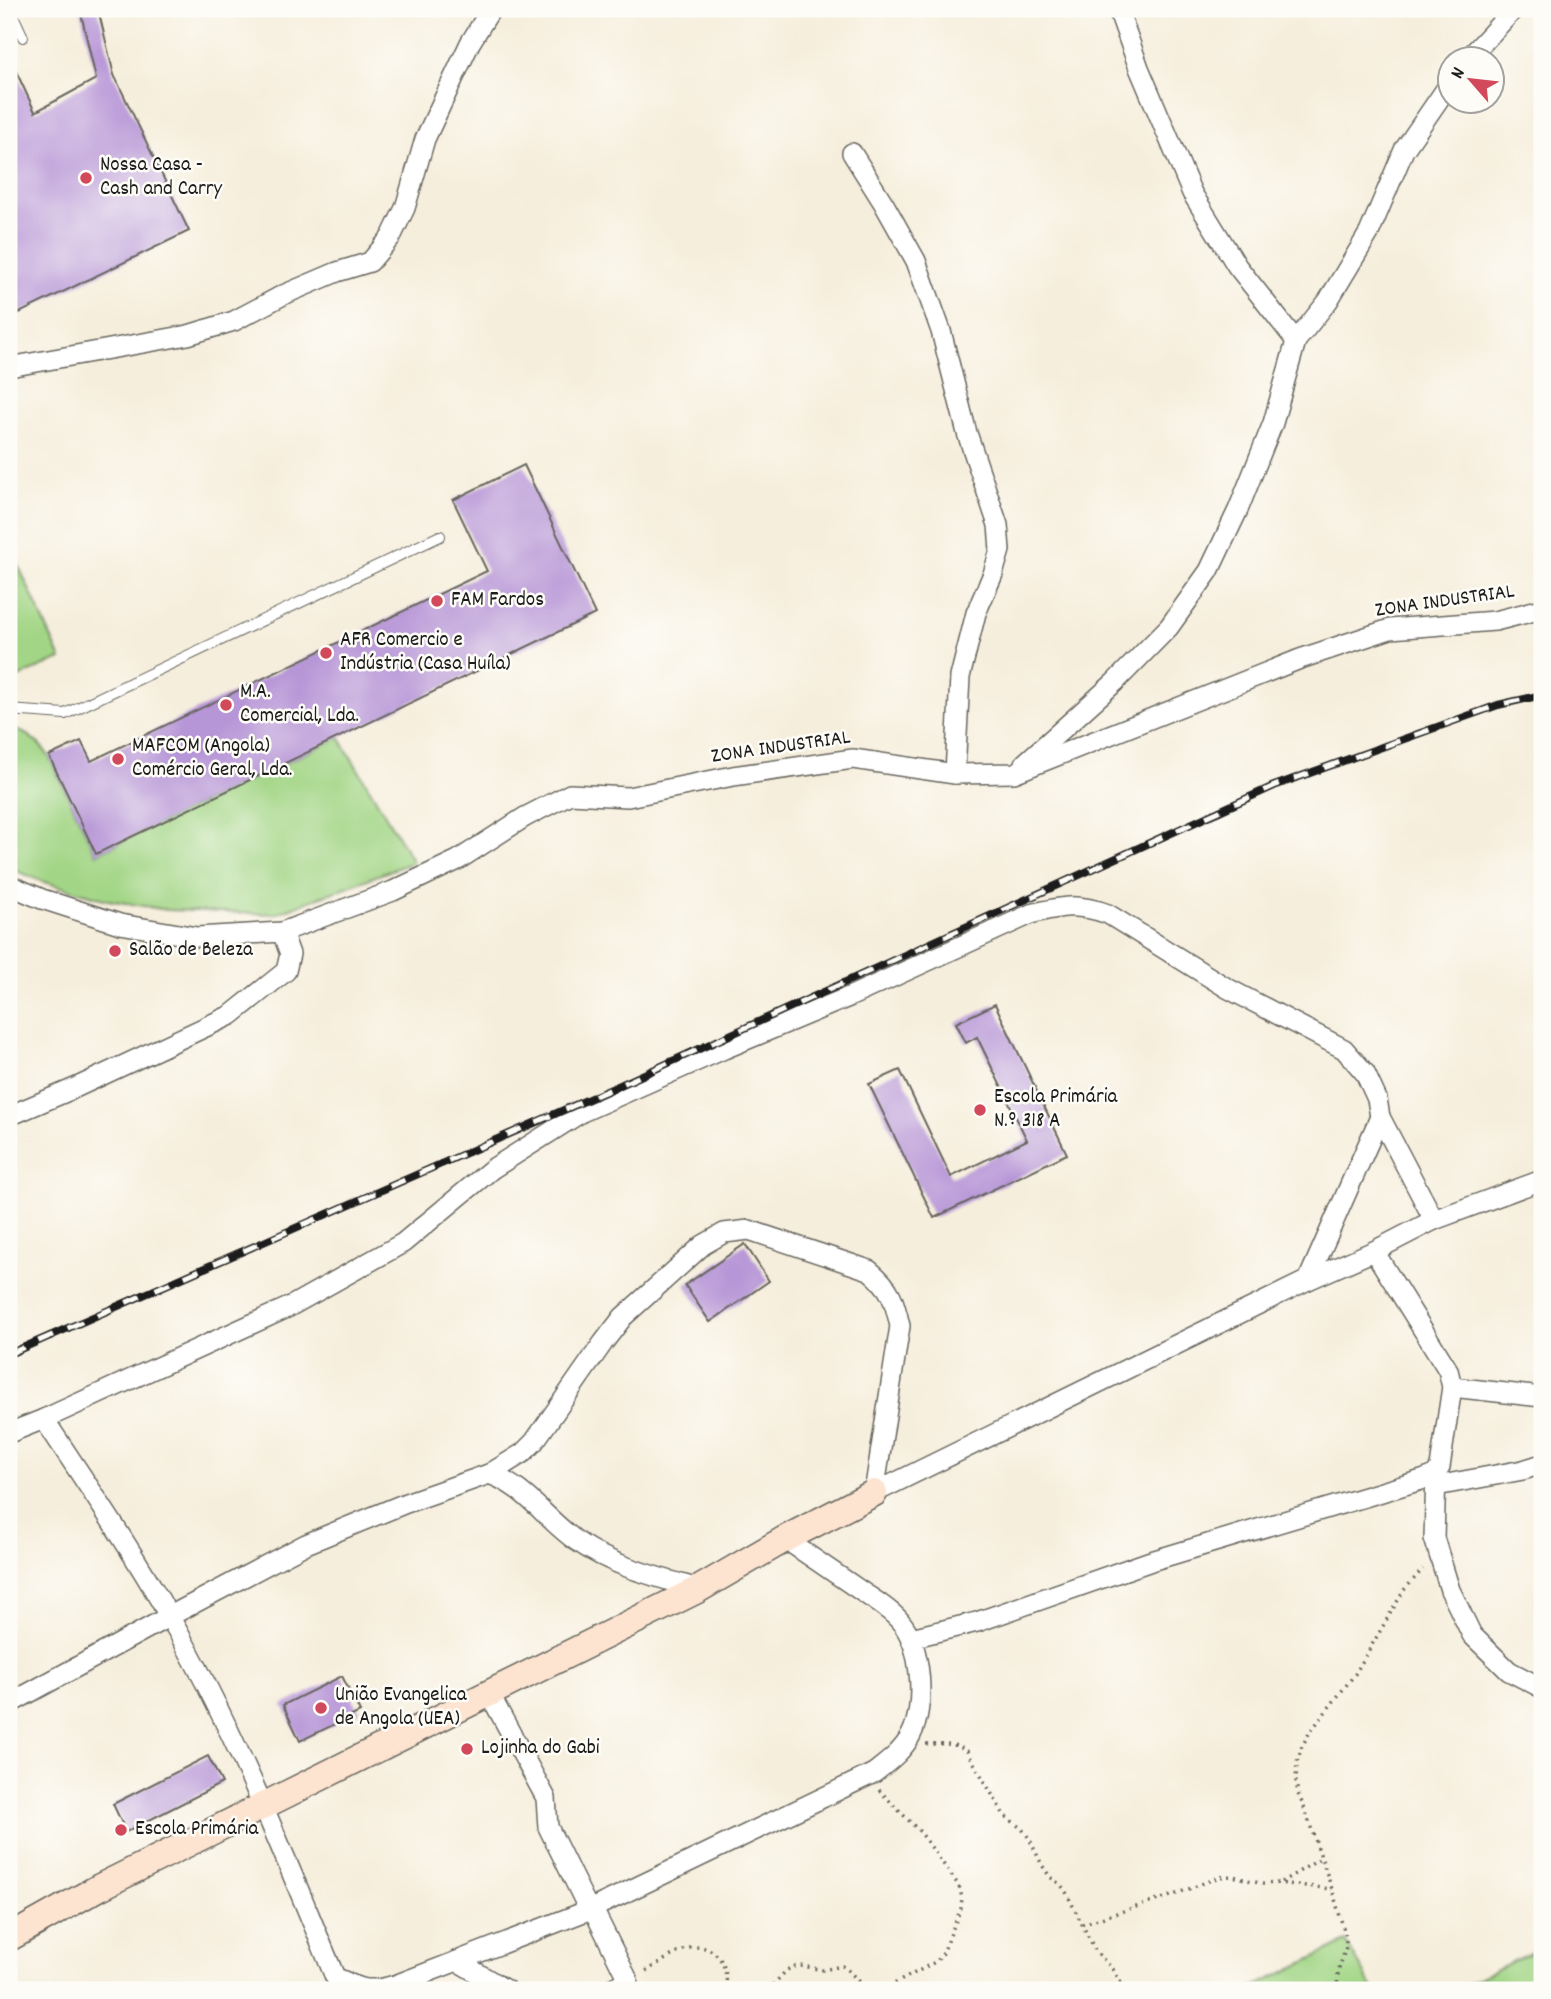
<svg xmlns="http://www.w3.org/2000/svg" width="1551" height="1999" font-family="Dekko,sans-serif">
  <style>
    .green { fill: #a2d585; stroke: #5f7850; stroke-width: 2 }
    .building { fill: #b796d7 }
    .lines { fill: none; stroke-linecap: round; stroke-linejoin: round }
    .lane-casing { stroke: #68665f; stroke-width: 12 }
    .street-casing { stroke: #68665f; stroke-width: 22 }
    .secondary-casing { stroke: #68665f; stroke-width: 29 }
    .path { stroke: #68665f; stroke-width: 3.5; stroke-dasharray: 2 5; stroke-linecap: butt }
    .lane { stroke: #fff; stroke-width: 10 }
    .street { stroke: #fff; stroke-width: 19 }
    .secondary { stroke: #fde4d0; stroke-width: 26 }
    .rail-casing { stroke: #1c1c1c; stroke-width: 8 }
    .rail { stroke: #fdfcf7; stroke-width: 5; stroke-dasharray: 16; stroke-linecap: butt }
    .poi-dot { fill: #d1495b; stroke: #fdfcf7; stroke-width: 2.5 }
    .labels { text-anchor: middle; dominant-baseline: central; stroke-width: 5; stroke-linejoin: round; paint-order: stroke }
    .poi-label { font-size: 21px; fill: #1c1c1c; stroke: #fdfcf7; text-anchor: start }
    .street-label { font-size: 21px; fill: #1c1c1c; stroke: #fdfcf7 }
  </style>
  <rect width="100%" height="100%" fill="#fdfcf7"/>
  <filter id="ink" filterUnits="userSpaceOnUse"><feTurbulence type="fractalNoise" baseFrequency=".0143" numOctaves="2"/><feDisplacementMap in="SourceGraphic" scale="14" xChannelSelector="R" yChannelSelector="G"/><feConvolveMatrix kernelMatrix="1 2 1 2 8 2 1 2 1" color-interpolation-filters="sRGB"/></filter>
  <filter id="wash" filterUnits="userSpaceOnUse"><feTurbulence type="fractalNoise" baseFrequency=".00686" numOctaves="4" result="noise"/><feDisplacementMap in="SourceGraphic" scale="28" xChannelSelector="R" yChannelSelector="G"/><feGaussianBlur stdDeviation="1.57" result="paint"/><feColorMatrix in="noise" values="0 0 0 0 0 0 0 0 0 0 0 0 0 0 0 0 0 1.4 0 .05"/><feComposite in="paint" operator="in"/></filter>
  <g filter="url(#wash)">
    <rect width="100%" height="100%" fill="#f6eedc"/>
    <g class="green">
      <path d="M9,545L61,659L9,681Z"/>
      <path d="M9,727C26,732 39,742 49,756L96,854L339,737L413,862L275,914L167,910L108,900L44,882L9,868Z"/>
      <path d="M1346,1942L1374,1990H1248Z"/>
      <path d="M1542,1947V1990H1454Z"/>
    </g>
    <g id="blocks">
      <g class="building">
        <path d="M80,9H98L114,75L189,231L9,318V56L35,112L96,79Z"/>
        <path d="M524,465L595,614L96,854L49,756L81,741L91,761L487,571L453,500Z"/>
        <path d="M995,1004L1067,1154L934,1218L869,1084L900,1070L951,1177L1027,1140L977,1037L966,1043L956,1023Z"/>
        <path d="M745,1244L769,1281L710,1322L685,1285Z"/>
        <path d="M342,1676L360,1712L300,1741L283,1705Z"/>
        <path d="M208,1756L222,1783L126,1832L113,1804Z"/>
      </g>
    </g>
  </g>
  <g filter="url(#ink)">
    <use href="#blocks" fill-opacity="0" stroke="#68665f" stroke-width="2"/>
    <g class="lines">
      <defs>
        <g id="lane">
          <path d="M10,9L23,37"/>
          <path d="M9,710L65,714L440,536"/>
        </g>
        <g id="street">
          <path d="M1118,9L1139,68L1192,193L1237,266L1296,341"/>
          <path d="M1467,60L1514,9"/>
          <path d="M852,153L884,204L916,261L941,331L967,433L998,525L1000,550L993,574L976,613L960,677L955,774"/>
          <path d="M9,367L188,335L234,321L283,295L337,272L370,262L391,237L405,208L425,139L470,43L491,9"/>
          <path d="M1025,763L1115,682L1169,627L1209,571L1238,510L1273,423L1296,341L1328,301L1369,233L1404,150L1450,83"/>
          <path d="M9,885L42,899L120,924L197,937L282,932L393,891L458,860L525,817L570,794L628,797L733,776L853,759L955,774L1014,773L1300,659L1390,629L1495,621L1542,609"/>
          <path d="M9,1116L75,1088L231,1015L286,971L290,954L282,932"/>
          <path d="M1308,1280L1380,1117"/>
          <path d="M1452,1387L1542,1397"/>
          <path d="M44,1419C86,1483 131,1548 169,1616C235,1730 284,1855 335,1977C360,1989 368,1993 395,1985L589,1910L874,1773C888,1762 903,1751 911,1735C926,1706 922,1646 900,1621C890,1609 874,1600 861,1591C836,1574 811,1557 785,1539"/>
          <path d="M9,1433L44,1419L289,1307L403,1243L492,1169L582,1112L724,1049L851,996L1031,914C1062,906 1077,903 1108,914L1227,988L1344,1049L1365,1073L1377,1099L1380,1117L1434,1220"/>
          <path d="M489,1474C525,1486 547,1521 578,1542C614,1567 657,1577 699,1589"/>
          <path d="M1436,1474L1434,1538L1450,1590L1472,1635L1509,1671L1542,1688"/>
          <path d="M1436,1486L1523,1470L1542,1464"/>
          <path d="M874,1493L1308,1280L1374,1251L1434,1220L1542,1180"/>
          <path d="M911,1638L977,1622L1151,1561L1425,1479L1436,1474L1440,1467L1452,1387L1448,1370L1374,1251"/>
          <path d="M489,1693L546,1798L548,1827L589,1910"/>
          <path d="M9,1704L170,1616L306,1544L406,1503L489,1474L523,1453L534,1442L603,1343L623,1317L703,1245L724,1233L749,1230L869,1270C891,1288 894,1299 900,1326L874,1493"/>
          <path d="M593,1909L628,1980L609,1990"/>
          <path d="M457,1961L506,1990"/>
        </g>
        <path id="secondary" d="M9,1938L100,1887L699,1589L785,1539L874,1493"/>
      </defs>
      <use href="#lane" class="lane-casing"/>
      <use href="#street" class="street-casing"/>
      <use href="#secondary" class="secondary-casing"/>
      <g class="path">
        <path d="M926,1744C942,1744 954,1742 967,1751L1004,1815L1022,1829L1029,1838L1042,1865L1050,1877L1061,1885L1066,1892L1096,1952L1113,1969L1125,1990"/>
        <path d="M879,1790L921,1833L959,1886L962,1898L961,1908L943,1953L937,1961L883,1990"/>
        <path d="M1281,1882L1322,1858"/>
        <path d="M1082,1924L1171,1896L1219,1877L1233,1876L1263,1884L1279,1883L1332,1889"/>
        <path d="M646,1971C658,1964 677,1951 690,1948C718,1942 729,1968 726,1990"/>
        <path d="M768,1990L787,1970L793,1967L803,1966L823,1970L842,1966C850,1970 859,1983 867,1990"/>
        <path d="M1337,1990L1338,1972L1346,1947V1937L1332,1889L1304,1807L1298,1794L1296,1781L1297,1762L1302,1746L1310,1732L1355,1674L1404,1590L1423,1569"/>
      </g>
      <use href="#lane" class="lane"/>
      <use href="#street" class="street"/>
      <use href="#secondary" class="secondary"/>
      <defs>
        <path id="rail" d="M9,1354L616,1087L1274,786L1498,705L1542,695"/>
      </defs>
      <use href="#rail" class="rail-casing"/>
      <use href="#rail" class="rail"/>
    </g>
  </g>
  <g class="poi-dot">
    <circle cx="86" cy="178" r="7"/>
    <circle cx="437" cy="601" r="7"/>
    <circle cx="326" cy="653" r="7"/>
    <circle cx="226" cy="705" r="7"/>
    <circle cx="118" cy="759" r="7"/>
    <circle cx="115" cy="951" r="7"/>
    <circle cx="980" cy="1110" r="7"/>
    <circle cx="321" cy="1708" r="7"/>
    <circle cx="467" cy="1749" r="7"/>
    <circle cx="121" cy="1830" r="7"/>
  </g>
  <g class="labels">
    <g class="poi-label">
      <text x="100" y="166">Nossa Casa -<tspan x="100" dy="24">Cash and Carry</tspan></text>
      <text x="451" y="601">FAM Fardos</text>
      <text x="340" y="641">AFR Comercio e<tspan x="340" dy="24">Indústria (Casa Huíla)</tspan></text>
      <text x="240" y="693">M.A.<tspan x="240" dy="24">Comercial, Lda.</tspan></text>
      <text x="132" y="747">MAFCOM (Angola)<tspan x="132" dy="24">Comércio Geral, Lda.</tspan></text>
      <text x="129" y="951">Salão de Beleza</text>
      <text x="994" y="1098">Escola Primária<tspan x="994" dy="24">N.º 318 A</tspan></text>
      <text x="335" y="1696">União Evangelica<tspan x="335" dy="24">de Angola (UEA)</tspan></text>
      <text x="481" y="1749">Lojinha do Gabi</text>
      <text x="135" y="1830">Escola Primária</text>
    </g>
    <g class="street-label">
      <text transform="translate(1445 602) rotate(-8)">ZONA INDUSTRIAL</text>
      <text transform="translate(781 748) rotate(-8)">ZONA INDUSTRIAL</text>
    </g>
  </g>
  <rect width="1551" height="1999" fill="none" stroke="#fdfcf7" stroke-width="35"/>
  <g transform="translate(1471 80) rotate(298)"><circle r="33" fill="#fdfcf7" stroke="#a3a29f" stroke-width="2"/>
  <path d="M0-5L12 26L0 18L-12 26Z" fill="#d1495b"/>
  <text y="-10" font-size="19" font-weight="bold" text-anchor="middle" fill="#1c1c1c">N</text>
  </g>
</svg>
